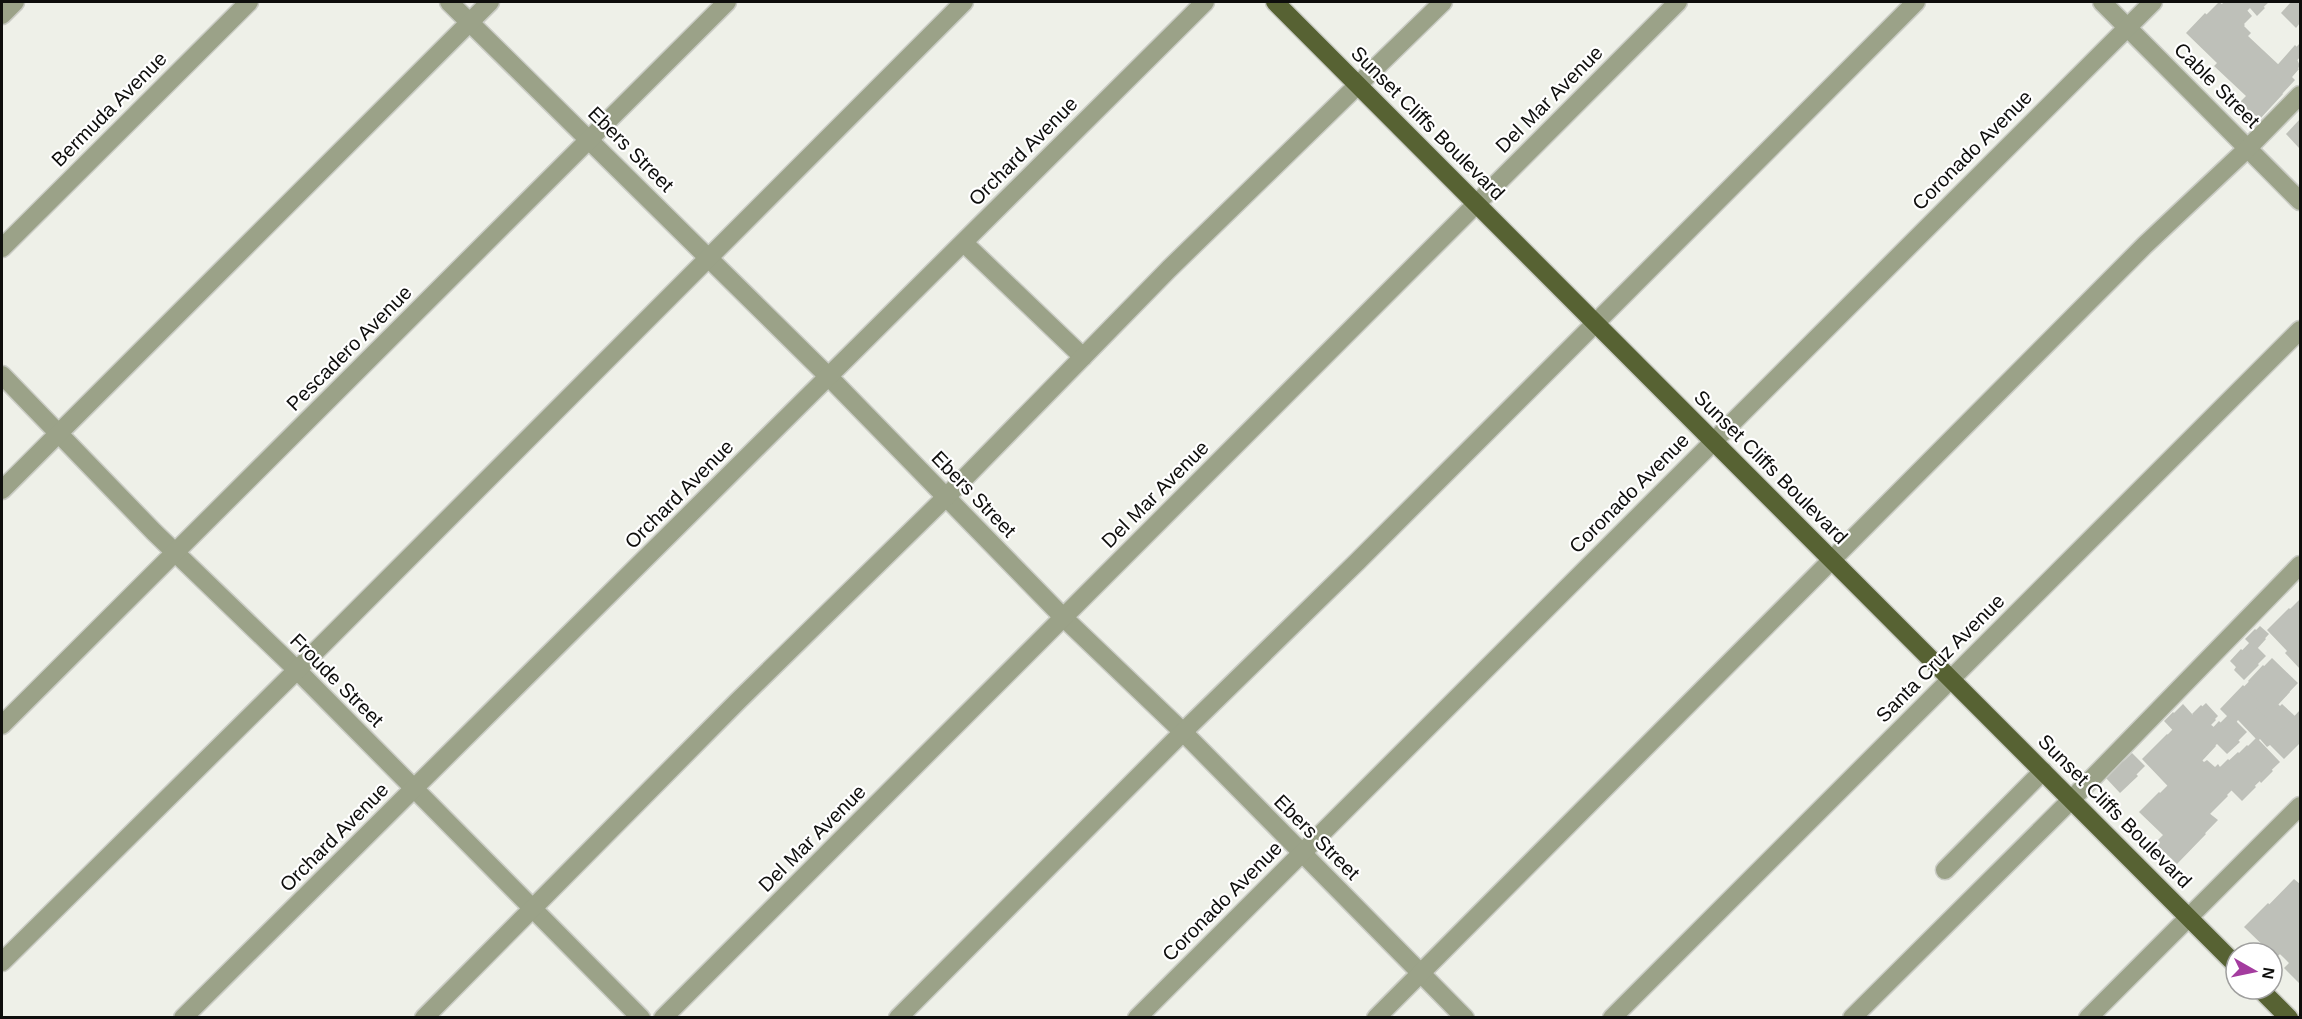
<svg xmlns="http://www.w3.org/2000/svg" width="2302" height="1019" font-family="Arial,sans-serif">
  <style>
    .shadow { fill: #0003; fill-rule: evenodd }
    .building { fill: #bec0b9 }
    .lines { fill: none; stroke-linecap: round; stroke-linejoin: round }
    .minor-casing { stroke: #caccc5; stroke-width: 21 }
    .major-casing { stroke: #caccc5; stroke-width: 21 }
    .minor { stroke: #9ba288; stroke-width: 18 }
    .major { stroke: #576233; stroke-width: 18 }
    .labels { text-anchor: middle; dominant-baseline: central; stroke-width: 4.5; stroke-linejoin: round; paint-order: stroke }
    .street-label { font-size: 20px; fill: #0e0e0c; stroke: #fff }
  </style>
  <rect width="100%" height="100%" fill="#eef0e8"/>
  <g class="shadow">
    <path d="M2219,2L2223,5L2226,2H2269L2257,13L2250,6L2246,9L2252,16L2243,25L2251,33L2248,36L2279,65L2300,43V55L2297,59L2300,66L2291,76L2295,80L2272,105L2248,96L2219,63L2188,33Z"/>
    <path d="M2300,599V667L2287,653L2289,651L2269,630Z"/>
    <path d="M2260,626L2269,634L2257,647L2266,656L2244,678L2232,661L2250,642L2247,639Z"/>
    <path d="M2272,658L2298,683L2278,704L2280,706L2282,704L2296,717L2300,712V741L2284,757L2270,743L2260,737L2258,739L2280,762L2242,798L2233,789L2209,813L2218,820L2177,862L2165,835L2141,812L2168,785L2144,759L2173,729L2166,721L2183,704L2193,715L2206,703L2218,716L2210,724L2215,728L2228,715L2222,709ZM2238,718L2256,738L2240,754L2238,752L2224,765L2220,767L2218,764L2215,767L2207,760L2204,762L2201,759L2218,743L2227,752L2247,732L2236,721Z"/>
    <path d="M2132,753L2145,766L2120,791L2107,777Z"/>
    <path d="M2294,879L2300,884V982L2286,968L2291,963L2247,927Z"/>
  </g>
  <g class="building">
    <path d="M2224,2H2258L2265,8L2257,16L2250,8L2239,19L2245,25L2238,32L2216,10Z"/>
    <path d="M2291,2H2300V23L2296,28L2281,13Z"/>
    <path d="M2205,13L2239,46L2236,50L2283,94L2259,120L2240,102L2246,96L2214,66L2217,63L2186,33Z"/>
    <path d="M2295,45L2300,50V57L2294,64L2299,69L2286,84L2272,71Z"/>
    <path d="M2300,119V149L2286,134Z"/>
    <path d="M2289,608L2300,620V669L2285,653L2287,651L2267,630Z"/>
    <path d="M2255,629L2266,639L2256,650L2245,639Z"/>
    <path d="M2241,649L2259,665L2244,680L2234,670L2236,667L2230,661Z"/>
    <path d="M2263,665L2290,692L2275,708L2248,681Z"/>
    <path d="M2243,685L2259,702L2255,706L2266,718L2269,715L2283,730L2285,727L2300,743L2284,759L2270,745L2267,747L2260,739L2258,741L2238,720L2235,724L2220,709Z"/>
    <path d="M2201,705L2216,720L2207,729L2192,714Z"/>
    <path d="M2300,710V737L2287,724Z"/>
    <path d="M2173,712L2185,724L2189,719L2216,746L2202,761L2164,721Z"/>
    <path d="M2219,721L2240,742L2227,754L2207,734Z"/>
    <path d="M2167,734L2184,751L2179,756L2183,761L2181,764L2190,774L2193,771L2201,779L2204,776L2206,778L2209,776L2228,796L2202,822L2142,759Z"/>
    <path d="M2247,745L2273,771L2261,783L2259,780L2255,785L2231,761Z"/>
    <path d="M2228,759L2256,787L2242,801L2214,773Z"/>
    <path d="M2122,760L2138,776L2120,793L2105,777Z"/>
    <path d="M2159,792L2206,834L2177,864L2155,843L2163,835L2139,812Z"/>
    <path d="M2300,882V909L2287,896Z"/>
    <path d="M2268,903L2276,911L2279,909L2300,930V939L2296,944L2300,948V984L2284,968L2289,963L2280,954L2276,958L2244,927Z"/>
  </g>
  <g class="lines">
    <defs>
      <g id="minor">
        <path d="M449,2L829,377L1064,618L1183,732L1465,1018"/>
        <path d="M2102,2L2300,201"/>
        <path d="M2,15L15,2"/>
        <path d="M964,243L1083,357"/>
        <path d="M2,248L249,2"/>
        <path d="M2,375L154,532L297,670L641,1018"/>
        <path d="M2,490L490,2"/>
        <path d="M2,725L727,2"/>
        <path d="M1945,870L2043,771"/>
        <path d="M2,962L297,670L964,2"/>
        <path d="M183,1018L1205,2"/>
        <path d="M424,1018L738,701L946,497L1169,269L1443,2"/>
        <path d="M663,1018L1678,2"/>
        <path d="M898,1018L1183,732L1357,562L1916,2"/>
        <path d="M1137,1018L2153,2"/>
        <path d="M1376,1018L2145,245L2248,148L2300,95"/>
        <path d="M1612,1018L2300,330"/>
        <path d="M1852,1018L2072,799L2300,565"/>
        <path d="M2088,1018L2300,806"/>
      </g>
      <g id="major">
        <path d="M1275,2L2236,965"/>
        <path d="M2260,989L2289,1018"/>
      </g>
    </defs>
    <use href="#minor" class="minor-casing"/>
    <use href="#major" class="major-casing"/>
    <use href="#minor" class="minor"/>
    <use href="#major" class="major"/>
  </g>
  <g class="labels">
    <g class="street-label">
      <text transform="translate(2217 85) rotate(45)">Cable Street</text>
      <text transform="translate(1549 99) rotate(-45)">Del Mar Avenue</text>
      <text transform="translate(109 109) rotate(-45)">Bermuda Avenue</text>
      <text transform="translate(1428 123) rotate(45)">Sunset Cliffs Boulevard</text>
      <text transform="translate(631 149) rotate(45)">Ebers Street</text>
      <text transform="translate(1972 150) rotate(-45)">Coronado Avenue</text>
      <text transform="translate(1023 151) rotate(-45)">Orchard Avenue</text>
      <text transform="translate(349 348) rotate(-45)">Pescadero Avenue</text>
      <text transform="translate(1771 467) rotate(45)">Sunset Cliffs Boulevard</text>
      <text transform="translate(1629 493) rotate(-45)">Coronado Avenue</text>
      <text transform="translate(679 494) rotate(-45)">Orchard Avenue</text>
      <text transform="translate(974 494) rotate(46)">Ebers Street</text>
      <text transform="translate(1155 494) rotate(-45)">Del Mar Avenue</text>
      <text transform="translate(1940 658) rotate(-45)">Santa Cruz Avenue</text>
      <text transform="translate(337 680) rotate(45)">Froude Street</text>
      <text transform="translate(2115 811) rotate(45)">Sunset Cliffs Boulevard</text>
      <text transform="translate(334 837) rotate(-45)">Orchard Avenue</text>
      <text transform="translate(1317 837) rotate(45)">Ebers Street</text>
      <text transform="translate(812 838) rotate(-45)">Del Mar Avenue</text>
      <text transform="translate(1222 901) rotate(-45)">Coronado Avenue</text>
    </g>
  </g>
  <rect width="2302" height="1019" fill="none" stroke="#0e0e0c" stroke-width="6"/>
  <g transform="translate(2254 971) rotate(99)"><circle r="28" fill="#ffffff" stroke="#9f9f9e" stroke-width="1.5"/>
  <path d="M0-4.5L10 22L0 15L-10 22Z" fill="#a43c9f"/>
  <text y="-9" font-size="16" font-weight="bold" text-anchor="middle" fill="#0e0e0c">N</text>
  </g>
</svg>
